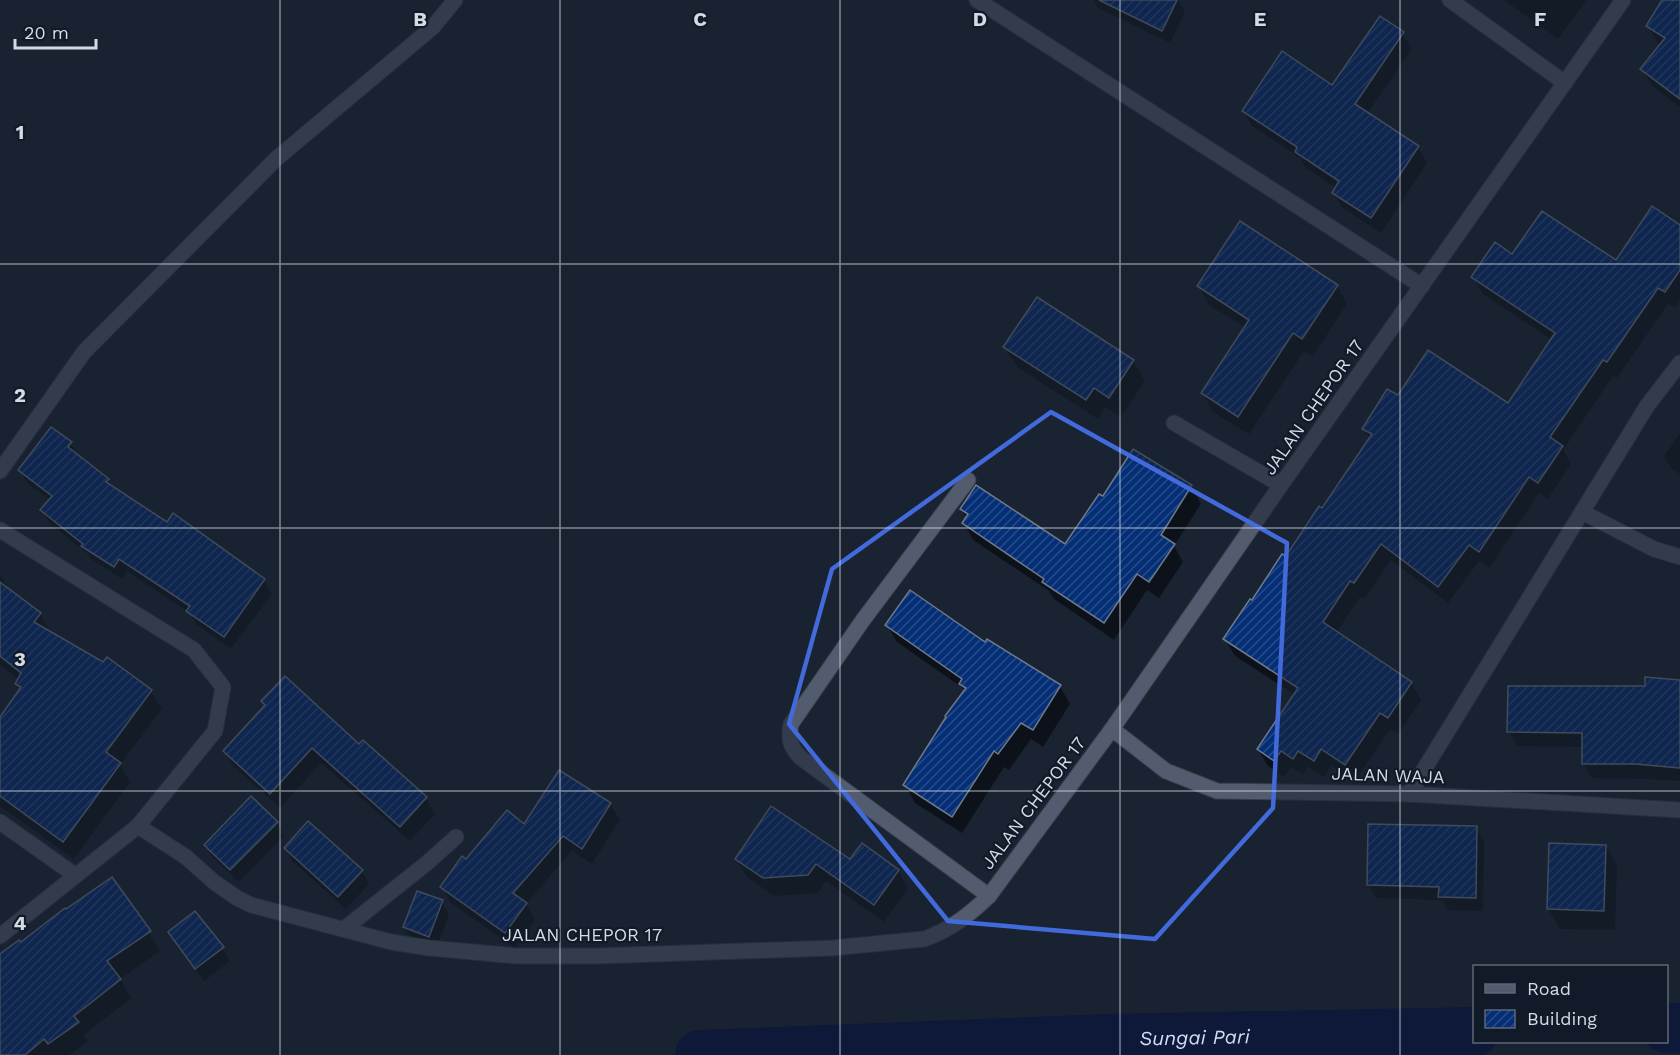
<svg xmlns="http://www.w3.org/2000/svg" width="1680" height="1055" font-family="'Work Sans',sans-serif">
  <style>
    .shadow { fill: #0007 }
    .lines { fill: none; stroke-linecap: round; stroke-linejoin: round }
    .river { stroke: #000d41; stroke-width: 50 }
    .building { fill: url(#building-hatch); stroke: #6e7a8c; stroke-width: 1.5 }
    .minor-casing { stroke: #373e4b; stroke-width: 17 }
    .tertiary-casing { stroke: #373e4b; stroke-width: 17 }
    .minor { stroke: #525c6e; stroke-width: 15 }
    .tertiary { stroke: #525c6e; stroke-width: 15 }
    .marked { fill: none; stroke: #426adb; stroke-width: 4.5; stroke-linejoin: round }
    .grid { fill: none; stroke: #d4dbe5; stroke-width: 1.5; stroke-opacity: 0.55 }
    .labels { text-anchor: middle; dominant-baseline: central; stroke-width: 4.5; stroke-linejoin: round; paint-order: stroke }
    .street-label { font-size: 18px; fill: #d4dbe5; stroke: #111a28 }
    .water-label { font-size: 20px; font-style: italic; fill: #d0ddf2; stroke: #111a28 }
    .grid-label { font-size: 20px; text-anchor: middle; font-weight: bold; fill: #d4dbe5; stroke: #111a28; stroke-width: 4.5; stroke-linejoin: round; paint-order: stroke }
  </style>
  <defs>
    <pattern id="building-hatch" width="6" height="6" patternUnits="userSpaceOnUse" patternTransform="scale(1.5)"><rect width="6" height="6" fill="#042e75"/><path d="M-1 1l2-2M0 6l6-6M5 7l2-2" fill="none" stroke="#284c88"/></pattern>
  </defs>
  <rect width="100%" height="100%" fill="#1a2332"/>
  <g class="shadow">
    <path d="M1094,0H1178L1185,12L1170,43L1098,8Z"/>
    <path d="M1504,0H1585L1586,1L1558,39Z"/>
    <path d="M1664,0H1680V107L1652,86L1642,69L1661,45L1658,43L1648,26Z"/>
    <path d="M1402,33L1412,49L1367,114L1418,147L1427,163L1381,233L1343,208L1333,193L1336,188L1305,167L1300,158L1252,126L1243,111L1332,87Z"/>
    <path d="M1680,226V301L1675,308L1668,304L1617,378L1613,376L1563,450L1571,464L1548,499L1539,493L1489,568L1479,561L1448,603L1391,560L1364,599L1360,597L1336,633L1411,683L1421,700L1398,734L1390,729L1355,781L1331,765L1324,777L1308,767L1303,775L1291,767L1284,777L1268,766L1258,749L1295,695L1235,656L1225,639L1323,510L1370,439L1364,429L1398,398L1508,405L1552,340L1483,294L1473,277L1513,256L1616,262Z"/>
    <path d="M1199,286H1337L1347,304L1313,356L1304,351L1249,434L1213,412L1203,393L1246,328L1209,305Z"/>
    <path d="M1005,347L1133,361L1145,381L1121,417L1105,407L1098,419L1017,367Z"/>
    <path d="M1680,433V474L1672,469L1664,456Z"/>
    <path d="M71,443L79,457L108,480L113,488L168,524L264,580L272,594L231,649L196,624L190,613L127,571L122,579L91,559L88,554L50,524L42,510L50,500L27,483L20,470Z"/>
    <path d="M1134,451L1191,486L1201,504L1174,546L1183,562L1159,598L1147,590L1114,640L1054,599L1049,591L973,540L964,523L967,519L961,509L1066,546L1104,498Z"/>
    <path d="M0,575L11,592L40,614L50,632L104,664L107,659L151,691L162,709L120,765L130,782L74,859L0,806V720L21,691L17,684L19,680L0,665Z"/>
    <path d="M887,625L986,645L988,641L1060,686L1070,704L1043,747L1031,739L1009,770L1004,767L962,833L915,803L905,785L965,691L964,689L897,642Z"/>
    <path d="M1680,681V781L1644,779L1592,778L1583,763V747L1517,746L1509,731L1646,687Z"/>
    <path d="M266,707L359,747L426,798L435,814L410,841L321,763L280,808L234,767L225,751Z"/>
    <path d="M610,804L620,820L592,864L572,851L526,904L535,920L515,948L451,903L442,887L466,861L525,826Z"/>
    <path d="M277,823L284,836L239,882L213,858L205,845Z"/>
    <path d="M1476,828L1484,841L1483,911L1448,910L1442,900L1376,898L1368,884Z"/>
    <path d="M1606,846L1617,866L1615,930L1560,929L1548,909Z"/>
    <path d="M286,848L362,871L369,884L346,909L293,862Z"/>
    <path d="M736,859L851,861L898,871L908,888L884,922L826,881L818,893L774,896L747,877Z"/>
    <path d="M442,902L449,915L436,949L412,940L404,927Z"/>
    <path d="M149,932L160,951L120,979L131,998L84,1035L88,1041L69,1055H0V956Z"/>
    <path d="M170,932L222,948L230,961L204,981L177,945Z"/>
  </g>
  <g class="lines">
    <g class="river">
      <path d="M1666,1028H1680"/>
      <path id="s1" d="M700,1055L1107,1039L1474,1032"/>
    </g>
  </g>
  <g class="building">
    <path d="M1099,0H1177L1162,31Z"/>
    <path d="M1662,0H1680V99L1640,69L1665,38L1646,26Z"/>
    <path d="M1380,16L1404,32L1355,104L1419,146L1371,218L1332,193L1339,181L1295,152L1297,147L1242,111L1282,51L1332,85Z"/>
    <path d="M1652,206L1680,225V270L1665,292L1658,288L1607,362L1603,360L1550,437L1563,446L1538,483L1529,477L1479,552L1469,545L1438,587L1381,544L1354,583L1350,581L1323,622L1412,682L1388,718L1380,713L1345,765L1321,749L1314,761L1298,751L1293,759L1281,751L1274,761L1257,749L1298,688L1223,639L1250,599L1252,600L1282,554L1286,556L1319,506L1322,508L1372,434L1362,429L1387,389L1398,395L1428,350L1508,403L1555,333L1471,277L1495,242L1512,254L1542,211L1616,260Z"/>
    <path d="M1240,221L1338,285L1302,339L1293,333L1238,417L1201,393L1249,320L1197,286Z"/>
    <path d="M1037,297L1134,360L1109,398L1094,388L1086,400L1003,347Z"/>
    <path d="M51,427L72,442L68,447L109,479L106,482L167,522L173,513L265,579L224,637L186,611L190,606L119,559L114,567L81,546L83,544L40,510L52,496L18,470Z"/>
    <path d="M1133,449L1192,485L1161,535L1175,544L1149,582L1137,574L1104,623L1042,582L1044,579L962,523L968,514L960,509L976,485L1065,544L1099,494L1103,496Z"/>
    <path d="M0,582L41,613L34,622L103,662L107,657L152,690L106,752L121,763L63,842L0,796V717L21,687L15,684L21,673L0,656Z"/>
    <path d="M910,590L985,642L987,639L1061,685L1033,730L1021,723L998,754L994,751L952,817L903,785L946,717L945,716L966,688L959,684L962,679L885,625Z"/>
    <path d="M285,676L359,744L363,740L427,797L400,827L312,748L270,794L223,751L265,705L261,701Z"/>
    <path d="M1645,677L1680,680V768L1635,764H1582V733L1507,732L1508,686H1645Z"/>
    <path d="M559,770L611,803L582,849L563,836L513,893L527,903L505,933L440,887L462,856L466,859L507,810L524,824Z"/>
    <path d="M251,796L278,822L230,870L204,845Z"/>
    <path d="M771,806L850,859L862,843L899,870L874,905L816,864L808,875L763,878L735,859Z"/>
    <path d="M308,821L363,870L338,897L284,848Z"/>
    <path d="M1368,824L1477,826L1476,898L1438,897L1439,887L1367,885Z"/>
    <path d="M1549,843L1606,845L1604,911L1547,909Z"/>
    <path d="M112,877L151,931L107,961L121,979L74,1016L79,1022L48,1044L44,1039L25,1055H0V954L19,940L21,942L65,908L66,909Z"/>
    <path d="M417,891L443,900L429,937L403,927Z"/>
    <path d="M195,911L224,947L195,969L168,932Z"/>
  </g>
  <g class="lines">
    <defs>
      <g id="minor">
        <path d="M977,0L1422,286"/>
        <path d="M1450,0L1565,83"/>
        <path d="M1174,423L1281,485"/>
        <path d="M0,471L84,352L276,159L433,27L455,0"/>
        <path d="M968,480L863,620L791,724C788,739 790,747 801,758L989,896"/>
        <path d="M1582,512L1654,549L1680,557"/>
        <path d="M0,530L194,650L223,687L215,731L138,826"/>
        <path d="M1112,729L1166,771L1217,791L1409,794L1680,810"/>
        <path d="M1409,794L1647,406L1680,363"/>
        <path d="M0,822L75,875"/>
        <path d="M344,929L427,863L456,837"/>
      </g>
      <path id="tertiary" d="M0,936L138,826L186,857L214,882L237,898L251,905L391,942L429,948L517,956H598L832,948L924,939C950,930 969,915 989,896L1112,729L1281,485L1623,0"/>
    </defs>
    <use href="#minor" class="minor-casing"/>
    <use href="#tertiary" class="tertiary-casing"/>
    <use href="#minor" class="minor"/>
    <use href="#tertiary" class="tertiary"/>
  </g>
  <path d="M0 0H1680V1055H0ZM1051,412L1287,543L1273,808L1155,939L948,921L789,724L832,569Z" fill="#1a2332" fill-opacity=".55" fill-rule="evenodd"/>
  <path class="marked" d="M1051,412L1287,543L1273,808L1155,939L948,921L789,724L832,569Z"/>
  <path class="grid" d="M280,0V1055M560,0V1055M840,0V1055M1120,0V1055M1400,0V1055M0,264H1680M0,528H1680M0,791H1680"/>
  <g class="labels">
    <g class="street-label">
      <text transform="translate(1313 407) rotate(-55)">JALAN CHEPOR 17</text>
      <text transform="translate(1388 775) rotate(2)">JALAN WAJA</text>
      <text transform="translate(1033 803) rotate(-53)">JALAN CHEPOR 17</text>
      <text x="582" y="934">JALAN CHEPOR 17</text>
    </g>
    <g class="water-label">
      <text stroke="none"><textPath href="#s1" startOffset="495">Sungai Pari</textPath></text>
    </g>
  </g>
  <g class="grid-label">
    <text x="420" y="26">B</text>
    <text x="700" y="26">C</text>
    <text x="980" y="26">D</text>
    <text x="1260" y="26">E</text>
    <text x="1540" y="26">F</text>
    <text x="20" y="139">1</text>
    <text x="20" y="402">2</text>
    <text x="20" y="666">3</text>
    <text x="20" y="930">4</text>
  </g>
  <rect x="1473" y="965" width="195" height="78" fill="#111a28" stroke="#5f6774" stroke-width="1.5"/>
  <rect x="1485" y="984" width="30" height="9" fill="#525c6e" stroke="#5f6774" stroke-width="1.5"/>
  <text x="1527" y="995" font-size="18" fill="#d4dbe5">Road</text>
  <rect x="1485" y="1010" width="30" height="18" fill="url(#building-hatch)" stroke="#5f6774" stroke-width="1.5"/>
  <text x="1527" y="1025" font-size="18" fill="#d4dbe5">Building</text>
  <path d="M15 39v9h81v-9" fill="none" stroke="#d4dbe5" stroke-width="3"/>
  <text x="24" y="39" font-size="18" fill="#d4dbe5" stroke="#111a28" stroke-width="4.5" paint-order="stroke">20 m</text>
</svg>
